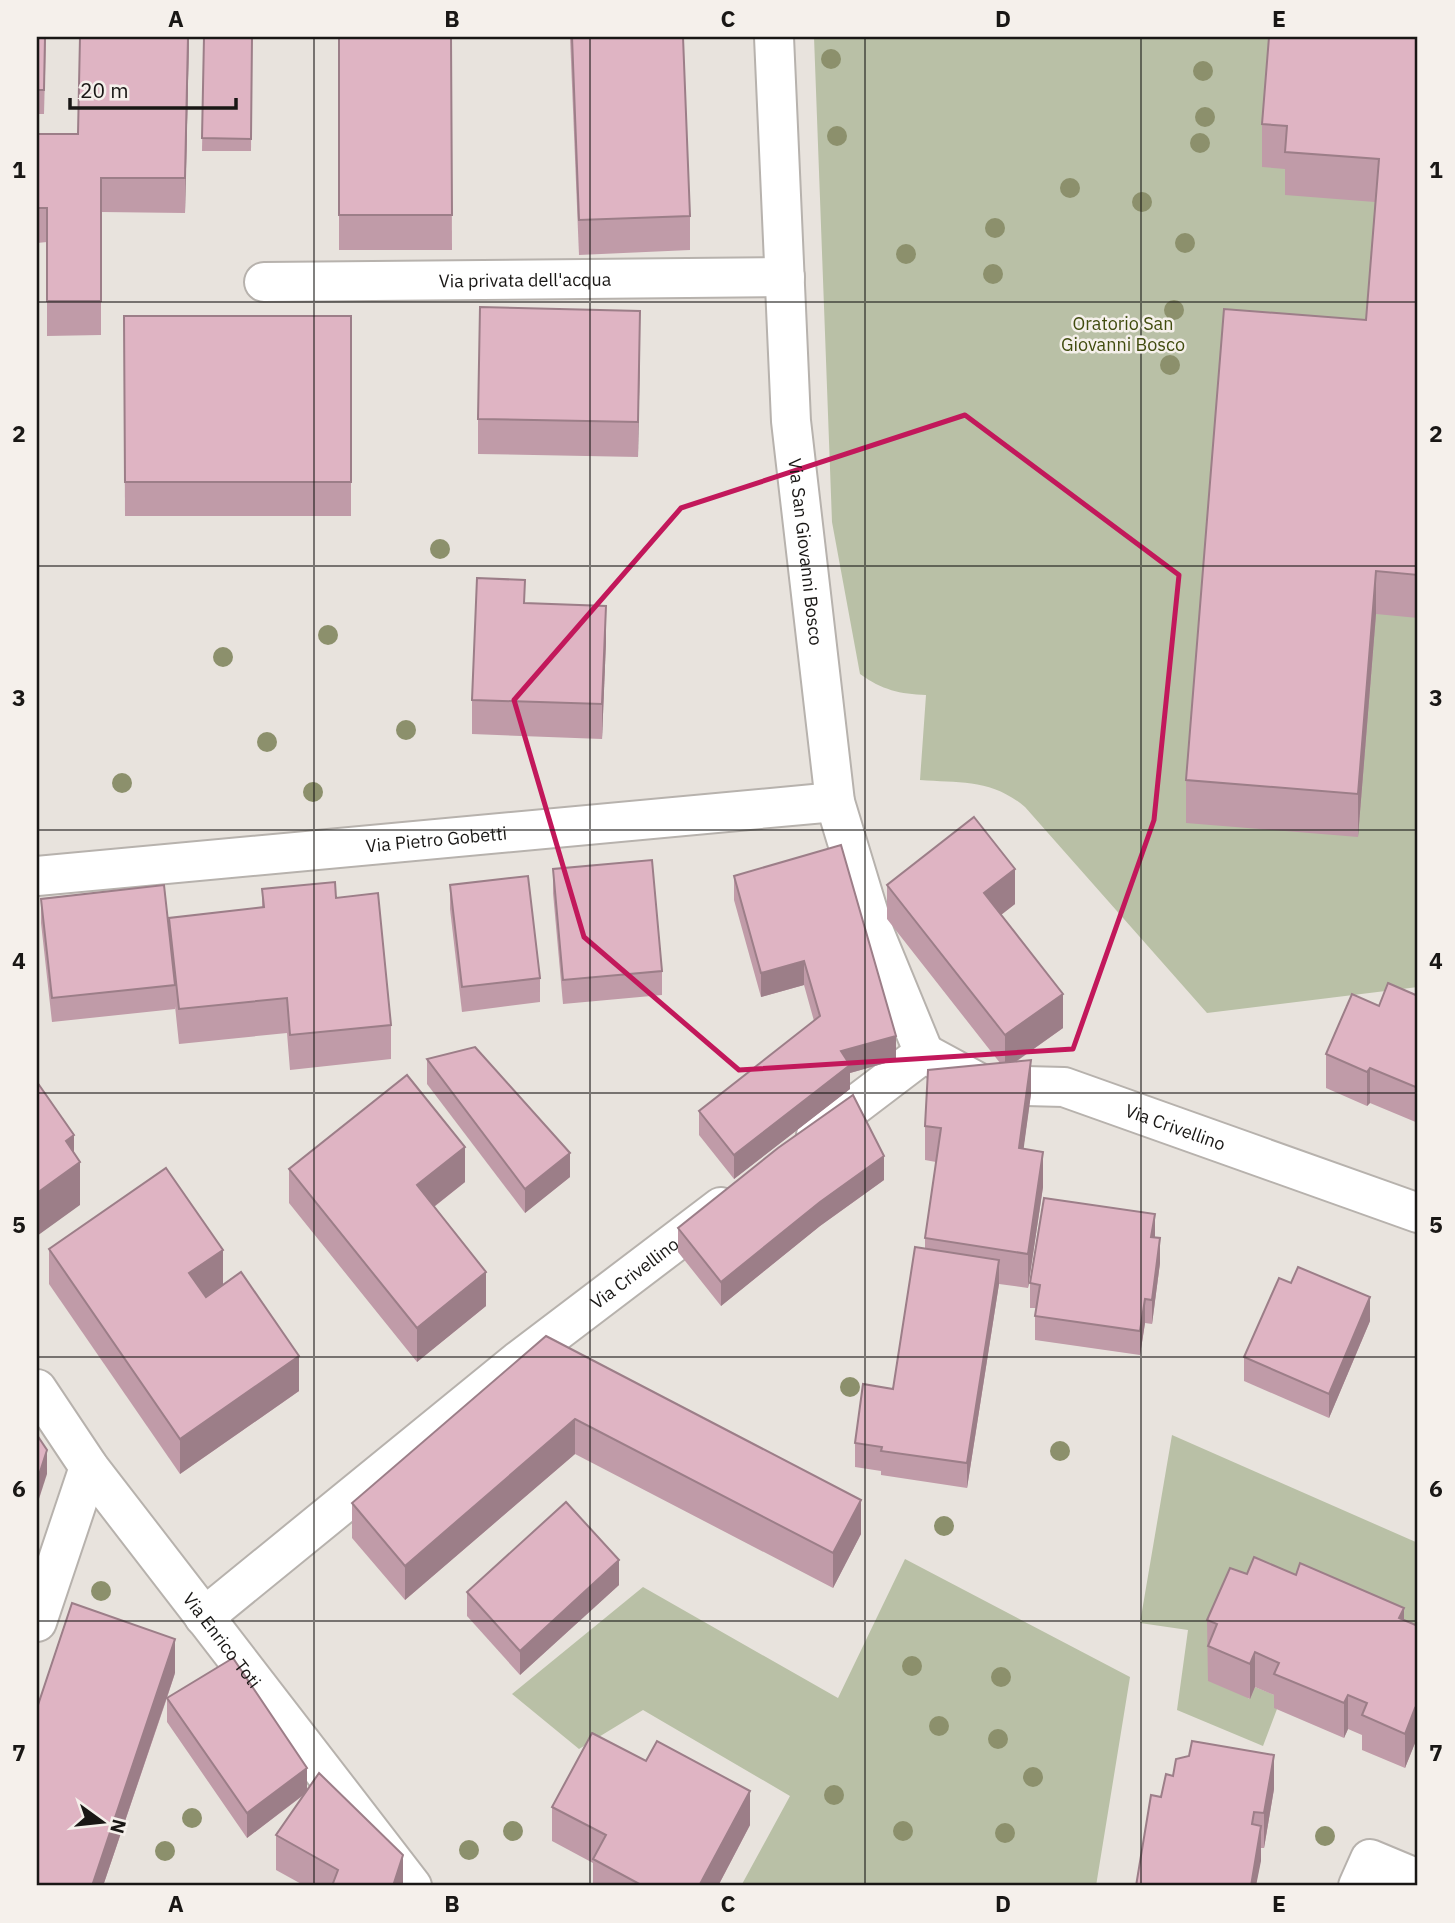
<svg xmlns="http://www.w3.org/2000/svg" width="1455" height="1923" font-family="'IBM Plex Sans',sans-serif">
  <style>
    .green { fill: #b9c0a6 }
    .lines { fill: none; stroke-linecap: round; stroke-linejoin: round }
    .minor-casing { stroke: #b7b2ad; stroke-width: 42 }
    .minor { stroke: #fff; stroke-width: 38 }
    .tree { fill: #8c906c }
    .wall { fill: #c09ba8 }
    .shaded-wall { fill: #9c7e88 }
    .building { fill: #dfb4c3; stroke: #9c7e88; stroke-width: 2 }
    .marked { fill: none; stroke: #c2185b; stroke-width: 5; stroke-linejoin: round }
    .grid { fill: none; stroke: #191715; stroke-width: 2; stroke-opacity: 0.55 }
    .labels { text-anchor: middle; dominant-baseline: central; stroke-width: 5; stroke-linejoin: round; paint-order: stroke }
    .street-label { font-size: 18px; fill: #191715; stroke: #f5f0eb }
    .park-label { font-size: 18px; fill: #414c0f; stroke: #f5f0eb }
    .neatline { fill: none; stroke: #191715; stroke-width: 2.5 }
    .grid-label { font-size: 23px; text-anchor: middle; font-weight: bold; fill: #191715 }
  </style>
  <rect width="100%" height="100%" fill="#e8e3dd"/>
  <g class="green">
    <path d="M814,37H1418V987L1207,1013L1025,807C992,779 960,783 920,780L926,695C900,694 882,690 860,674L832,522Z"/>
    <path d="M1172,1435L1418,1543V1661L1217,1659L1249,1699L1255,1687L1279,1697L1277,1709L1263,1746L1177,1710L1188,1630L1140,1623Z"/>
    <path d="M905,1559L1130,1677L1096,1886H741L790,1796L643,1710L579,1749L512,1694L643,1587L838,1698Z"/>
  </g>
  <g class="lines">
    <defs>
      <g id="minor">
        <path id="s1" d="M774,37L791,421L835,802L875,934L924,1053"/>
        <path id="s2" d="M264,282L785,277"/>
        <path id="s3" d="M37,876L835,802"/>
        <path id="s4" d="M816,1135L924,1053L983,1085L1064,1087L1418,1213"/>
        <path id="s5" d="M37,1389L89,1467L412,1886"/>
        <path id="s6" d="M204,1617L518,1361L721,1207"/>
        <path d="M37,1622L89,1467"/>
        <path d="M1358,1886L1370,1859L1418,1879"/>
      </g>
    </defs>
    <use href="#minor" class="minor-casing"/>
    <use href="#minor" class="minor"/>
  </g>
  <g class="tree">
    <circle cx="831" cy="59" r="10"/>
    <circle cx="1203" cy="71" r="10"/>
    <circle cx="1205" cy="117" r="10"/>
    <circle cx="837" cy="136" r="10"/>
    <circle cx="1200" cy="143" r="10"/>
    <circle cx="1070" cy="188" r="10"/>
    <circle cx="1142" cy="202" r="10"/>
    <circle cx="995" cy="228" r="10"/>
    <circle cx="1185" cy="243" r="10"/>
    <circle cx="906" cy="254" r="10"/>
    <circle cx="993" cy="274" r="10"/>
    <circle cx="1174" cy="310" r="10"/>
    <circle cx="1170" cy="365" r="10"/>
    <circle cx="440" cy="549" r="10"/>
    <circle cx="328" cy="635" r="10"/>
    <circle cx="223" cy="657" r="10"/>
    <circle cx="406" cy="730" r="10"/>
    <circle cx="267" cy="742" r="10"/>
    <circle cx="122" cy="783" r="10"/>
    <circle cx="313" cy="792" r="10"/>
    <circle cx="850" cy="1387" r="10"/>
    <circle cx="1060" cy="1451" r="10"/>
    <circle cx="944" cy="1526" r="10"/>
    <circle cx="101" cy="1591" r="10"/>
    <circle cx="912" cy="1666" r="10"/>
    <circle cx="1001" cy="1677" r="10"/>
    <circle cx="939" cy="1726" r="10"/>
    <circle cx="998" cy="1739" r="10"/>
    <circle cx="1033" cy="1777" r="10"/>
    <circle cx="834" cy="1795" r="10"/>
    <circle cx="192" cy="1818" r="10"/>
    <circle cx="513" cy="1831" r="10"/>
    <circle cx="903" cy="1831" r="10"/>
    <circle cx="1005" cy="1833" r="10"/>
    <circle cx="1325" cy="1836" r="10"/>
    <circle cx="469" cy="1850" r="10"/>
    <circle cx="165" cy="1851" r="10"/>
  </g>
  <g class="wall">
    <path d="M37,37H46L44,114H37Z"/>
    <path d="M189,37L185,213L101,212V335L47,336V242L37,243V134H78Z"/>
    <path d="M204,37H252L251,151H202Z"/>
    <path d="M339,37H451L452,250H339Z"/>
    <path d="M570,37H683L690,216V250L579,255Z"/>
    <path d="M1418,37V618L1376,614L1358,837L1186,823V780L1366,320L1375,202L1285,195V169L1262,167V124Z"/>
    <path d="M124,316H351V516H125Z"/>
    <path d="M640,345L638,457L478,454V419Z"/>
    <path d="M525,603L606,641L602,739L472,734V700Z"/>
    <path d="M553,869L662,971V995L563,1004L553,893Z"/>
    <path d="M734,876L896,1060L850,1073V1089L734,1179L699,1135V1111L814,1021L804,985L761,997L734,900Z"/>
    <path d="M450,885L540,978V1002L462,1012L450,909Z"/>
    <path d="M887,885L1015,904L1001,915L1063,1028L1017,1061L1031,1094L1023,1149L1043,1187L1028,1288L999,1284L967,1488L881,1475V1471L855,1467V1443L893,1389L925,1248V1238L936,1162L925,1160V1126L1000,1063L887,919Z"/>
    <path d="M262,889L336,898L391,1025V1059L290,1070L287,1033L179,1044L175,1006V1009L52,1022L41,923V899L169,930V918L262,908Z"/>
    <path d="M1418,996V1123L1370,1103L1367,1106L1326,1088V1054L1379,1006Z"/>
    <path d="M427,1059L570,1177L525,1213L427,1084Z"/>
    <path d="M289,1169L465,1182L434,1207L486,1306L417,1362L289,1203Z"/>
    <path d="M884,1180L820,1226L721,1306L678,1252V1228Z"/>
    <path d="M1155,1238L1160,1263L1152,1324L1145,1323L1140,1355L1035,1340V1316L1036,1308H1030V1283Z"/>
    <path d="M49,1249L223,1285L299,1391L180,1474L49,1284Z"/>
    <path d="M1370,1321L1329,1418L1244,1381V1357Z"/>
    <path d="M546,1336L861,1534L833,1588L575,1454L405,1600L352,1538V1503Z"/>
    <path d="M1247,1574L1404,1620L1418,1626V1744L1415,1743L1405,1768L1362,1750V1735L1348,1729L1344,1738L1274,1708V1695L1255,1687L1250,1699L1208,1681L1207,1620Z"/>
    <path d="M619,1585L520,1675L467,1616V1592Z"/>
    <path d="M175,1673L167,1698L307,1790L403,1886H305L276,1870V1835L305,1794L247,1838L167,1722V1698L103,1886H37Z"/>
    <path d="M1274,1789L1264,1848H1261V1861L1161,1797Z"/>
    <path d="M552,1807L750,1825L718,1886H593V1863L552,1841Z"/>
  </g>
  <g class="shaded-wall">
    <path d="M188,37H189L185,213V178Z"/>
    <path d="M640,311V345L638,457V422Z"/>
    <path d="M1376,571V614L1358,837V794Z"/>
    <path d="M606,606V641L602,739V704Z"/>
    <path d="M1015,869V904L984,928V893Z"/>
    <path d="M804,961V985L761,997V973Z"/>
    <path d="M1063,994V1028L1005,1069V1035Z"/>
    <path d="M896,1036V1060L850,1073V1089L734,1179V1155L841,1051Z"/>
    <path d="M1031,1060V1094L1019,1183V1148Z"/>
    <path d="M1370,1068V1103L1367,1106V1072Z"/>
    <path d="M74,1135V1166L80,1162V1205L37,1236V1193L66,1141Z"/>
    <path d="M465,1147V1182L417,1220V1185Z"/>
    <path d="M1043,1152V1187L1028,1288V1254Z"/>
    <path d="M570,1153V1177L525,1213V1189Z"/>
    <path d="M884,1156V1180L820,1226L721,1306V1282L820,1202Z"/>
    <path d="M1155,1214V1238L1151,1237Z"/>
    <path d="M1160,1238V1263L1152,1324V1300Z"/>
    <path d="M223,1250V1285L189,1307V1273Z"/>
    <path d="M999,1260V1284L967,1488V1463Z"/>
    <path d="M486,1272V1306L417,1362V1328Z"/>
    <path d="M1370,1297V1321L1329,1418V1394Z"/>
    <path d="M1145,1299V1323L1140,1355V1331Z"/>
    <path d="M299,1356V1391L180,1474V1439Z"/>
    <path d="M575,1419V1454L405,1600V1566Z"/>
    <path d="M39,1423V1447L37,1449V1425Z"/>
    <path d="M47,1450V1474L37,1505V1481Z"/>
    <path d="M861,1500V1534L833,1588V1553Z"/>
    <path d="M619,1560V1585L520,1675V1651Z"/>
    <path d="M1404,1608V1642L1399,1618Z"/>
    <path d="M175,1639V1673L103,1886H92Z"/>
    <path d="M1255,1652V1687L1250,1699V1664Z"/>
    <path d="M1348,1695V1729L1344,1738V1703Z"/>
    <path d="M1415,1708V1743L1405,1768V1734Z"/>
    <path d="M1274,1755V1789L1264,1848V1813Z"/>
    <path d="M307,1768V1792L247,1838V1813Z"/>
    <path d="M750,1791V1825L718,1886H699Z"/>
    <path d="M1261,1826V1861L1256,1886H1251Z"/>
    <path d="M403,1855V1886H393Z"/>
  </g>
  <g class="building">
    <path d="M37,37H45L44,90H37Z"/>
    <path d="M80,37H188L185,178H101V301H47V208H37V134H78Z"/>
    <path d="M204,37H252L251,139L202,138Z"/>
    <path d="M339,37H451L452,215H339Z"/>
    <path d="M572,37H683L690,216L579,220Z"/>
    <path d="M1269,37H1418V575L1376,571L1358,794L1186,780L1224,309L1366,320L1379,159L1285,152L1287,126L1262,124Z"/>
    <path d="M480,307L640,311L638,422L478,419Z"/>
    <path d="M124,316H351V482H125Z"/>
    <path d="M477,578L525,580L524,603L606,606L602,704L472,700Z"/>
    <path d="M974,817L1015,869L984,893L1063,994L1005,1035L887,885Z"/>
    <path d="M841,845L896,1036L841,1051L850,1065L734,1155L699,1111L820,1016L804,961L761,973L734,876Z"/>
    <path d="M652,860L662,971L563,980L553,869Z"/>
    <path d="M528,876L540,978L462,987L450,885Z"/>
    <path d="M335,882L336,898L378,893L391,1025L290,1035L287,998L179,1009L169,918L264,907L262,889Z"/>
    <path d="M164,885L175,985L52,998L41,899Z"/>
    <path d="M1388,983L1418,996V1088L1370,1068L1367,1072L1326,1054L1352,994L1379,1006Z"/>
    <path d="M475,1047L570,1153L525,1189L427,1059Z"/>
    <path d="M1031,1060L1019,1148L1043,1152L1028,1254L925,1238L941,1128L925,1126L928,1070Z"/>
    <path d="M407,1075L465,1147L417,1185L486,1272L417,1328L289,1169Z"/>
    <path d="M37,1082L74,1135L66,1141L80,1162L37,1193Z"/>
    <path d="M853,1095L884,1156L820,1202L721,1282L678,1228L778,1148Z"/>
    <path d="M166,1168L223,1250L189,1273L206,1297L241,1272L299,1356L180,1439L49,1249Z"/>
    <path d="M1044,1198L1155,1214L1151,1237L1160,1238L1152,1300L1145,1299L1140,1331L1035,1316L1040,1285L1030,1283Z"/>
    <path d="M915,1247L999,1260L967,1463L881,1451L882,1447L855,1443L863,1384L893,1389Z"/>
    <path d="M1298,1267L1370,1297L1329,1394L1244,1357L1279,1278L1291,1283Z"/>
    <path d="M546,1336L861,1500L833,1553L575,1419L405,1566L352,1503Z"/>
    <path d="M37,1435L47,1450L37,1481Z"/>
    <path d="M566,1502L619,1560L520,1651L467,1592Z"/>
    <path d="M1254,1557L1296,1575L1300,1563L1404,1608L1399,1618L1418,1626V1710L1415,1708L1405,1734L1362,1715L1367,1703L1348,1695L1344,1703L1274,1674L1279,1663L1255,1652L1250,1664L1208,1646L1217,1624L1207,1620L1230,1568L1247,1574Z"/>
    <path d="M72,1603L175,1639L92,1886H37V1708Z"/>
    <path d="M233,1658L307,1768L247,1813L167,1698Z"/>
    <path d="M592,1733L646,1761L657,1741L750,1791L699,1886H643L593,1859L606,1835L552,1807Z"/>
    <path d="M1192,1741L1274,1755L1264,1813L1254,1812L1252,1824L1261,1826L1251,1886H1136L1151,1795L1161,1797L1166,1774L1173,1776L1176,1759L1189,1756Z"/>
    <path d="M319,1773L403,1855L393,1886H332L338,1870L276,1835Z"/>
  </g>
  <path class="marked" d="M965,415L1179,575L1154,820L1073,1049L739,1070L584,937L514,700L681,508Z"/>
  <path class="grid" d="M314,37V1886M590,37V1886M865,37V1886M1141,37V1886M37,302H1418M37,566H1418M37,830H1418M37,1093H1418M37,1357H1418M37,1621H1418"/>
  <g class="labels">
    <g class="street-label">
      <text stroke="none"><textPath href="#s2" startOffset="261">Via privata dell'acqua</textPath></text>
      <text stroke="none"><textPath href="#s1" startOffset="516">Via San Giovanni Bosco</textPath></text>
      <text stroke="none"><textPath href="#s3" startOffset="401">Via Pietro Gobetti</textPath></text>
      <text stroke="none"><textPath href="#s4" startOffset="402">Via Crivellino</textPath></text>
      <text stroke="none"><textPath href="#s6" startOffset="551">Via Crivellino</textPath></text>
      <text stroke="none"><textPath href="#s5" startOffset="312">Via Enrico Toti</textPath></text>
    </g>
    <g class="park-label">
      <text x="1123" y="323">Oratorio San<tspan x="1123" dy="21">Giovanni Bosco</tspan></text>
    </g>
  </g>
  <rect width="1455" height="1923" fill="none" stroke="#f5f0eb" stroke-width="77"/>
  <g transform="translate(102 1822) rotate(105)" stroke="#f5f0eb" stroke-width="5" paint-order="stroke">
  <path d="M0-5L12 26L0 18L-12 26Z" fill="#191715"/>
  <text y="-10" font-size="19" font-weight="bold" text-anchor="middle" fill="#191715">N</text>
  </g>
  <path d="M70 98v10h166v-10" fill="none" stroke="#191715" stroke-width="3.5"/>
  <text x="80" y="98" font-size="21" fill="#191715" stroke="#f5f0eb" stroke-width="5" paint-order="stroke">20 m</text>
  <rect x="38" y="38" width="1378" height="1846" class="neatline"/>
  <g class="grid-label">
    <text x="176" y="27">A</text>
    <text x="452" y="27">B</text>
    <text x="728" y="27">C</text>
    <text x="1003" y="27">D</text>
    <text x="1279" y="27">E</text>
    <text x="19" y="178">1</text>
    <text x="1436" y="178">1</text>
    <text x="19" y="442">2</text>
    <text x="1436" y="442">2</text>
    <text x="19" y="706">3</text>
    <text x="1436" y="706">3</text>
    <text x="19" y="969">4</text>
    <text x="1436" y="969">4</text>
    <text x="19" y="1233">5</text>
    <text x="1436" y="1233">5</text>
    <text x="19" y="1497">6</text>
    <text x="1436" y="1497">6</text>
    <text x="19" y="1761">7</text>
    <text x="1436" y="1761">7</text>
    <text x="176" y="1912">A</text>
    <text x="452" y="1912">B</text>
    <text x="728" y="1912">C</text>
    <text x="1003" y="1912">D</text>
    <text x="1279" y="1912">E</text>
  </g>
</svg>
